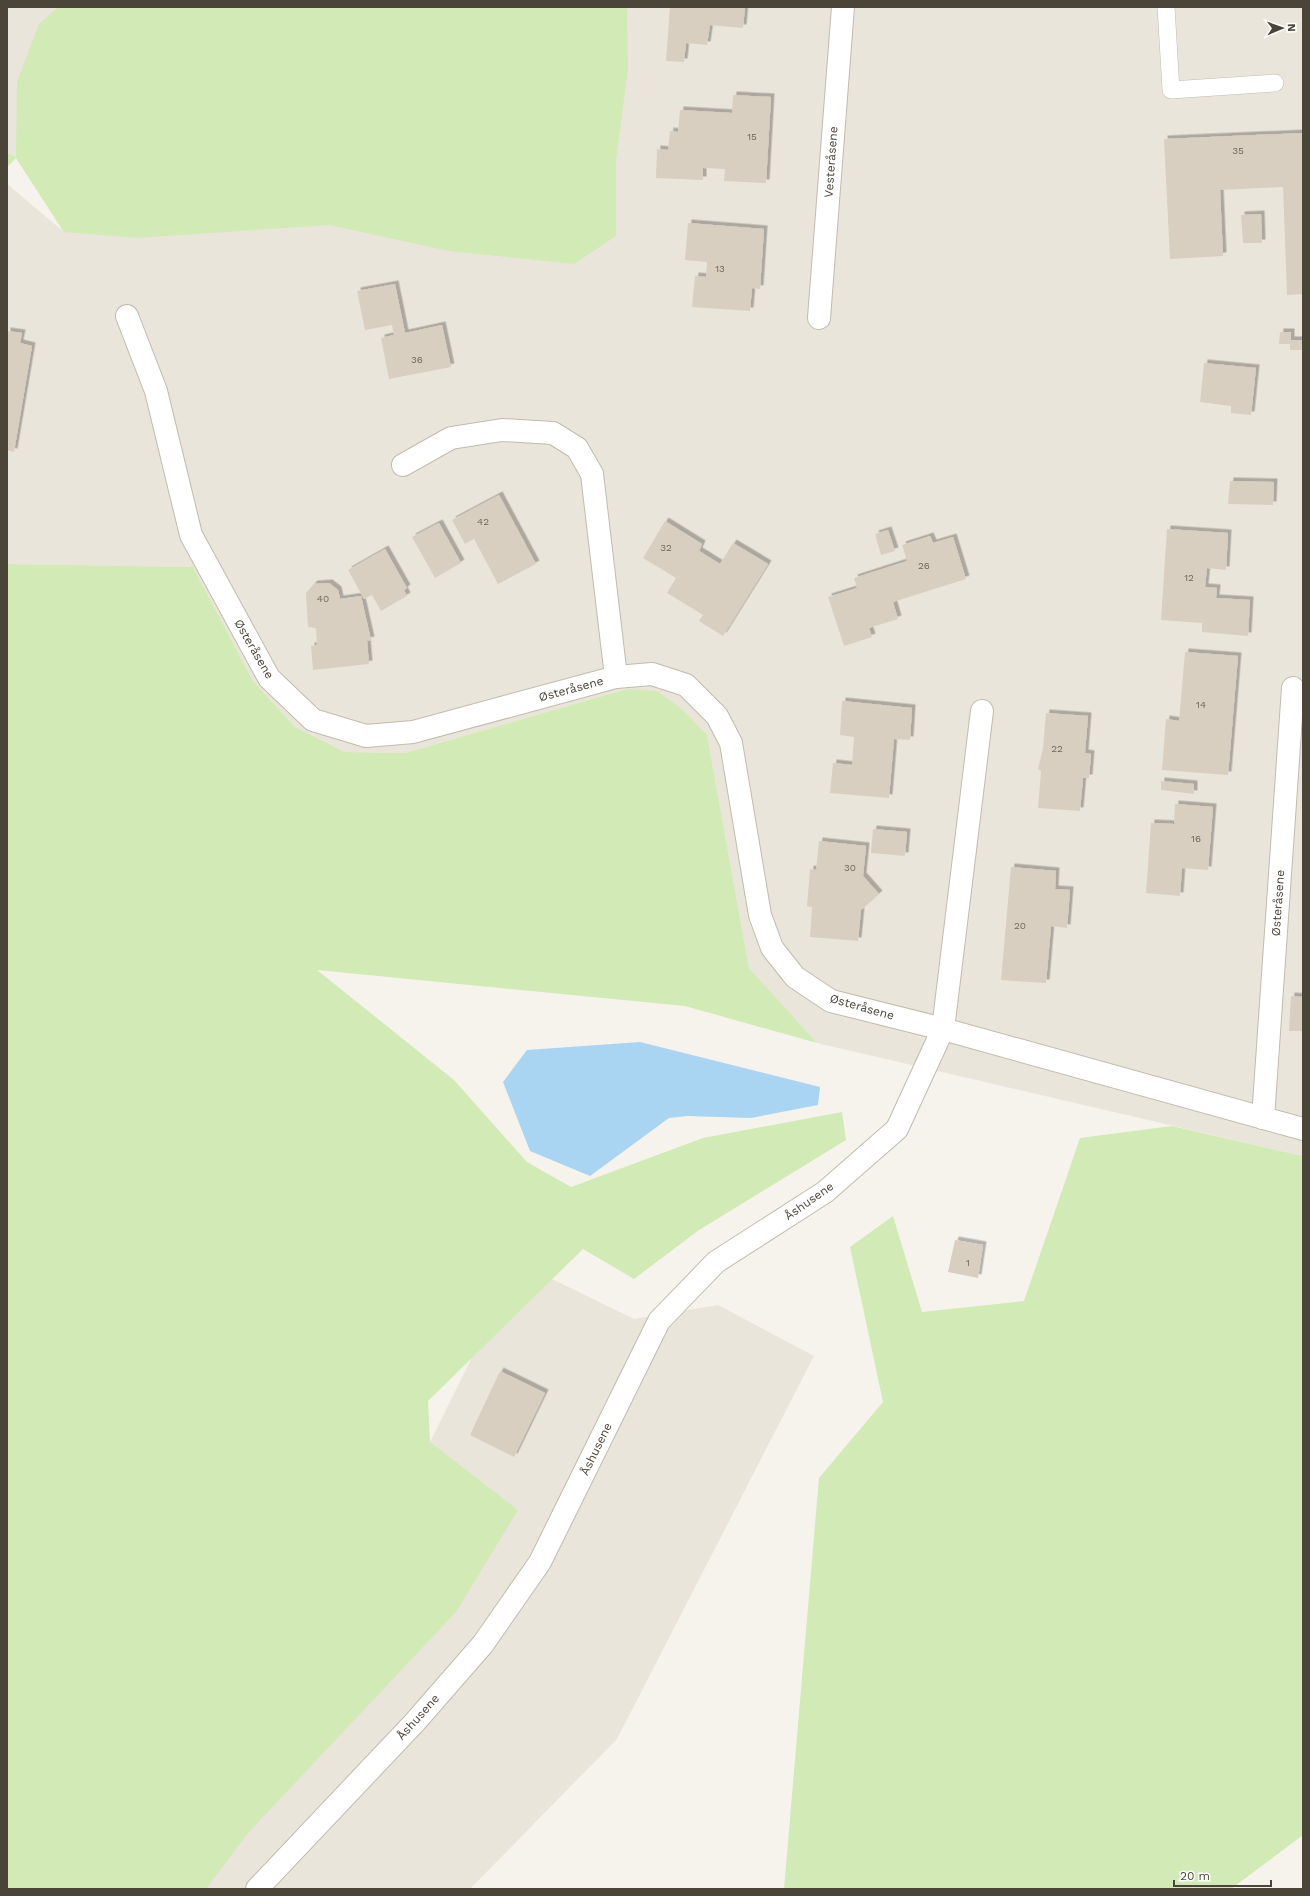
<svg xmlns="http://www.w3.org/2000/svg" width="1310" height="1896" font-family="'Work Sans',sans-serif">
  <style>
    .residential { fill: #eae5da }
    .green { fill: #d2eab5 }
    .water { fill: #a9d4f2 }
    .building { fill: #d8cfc1; filter: url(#shadow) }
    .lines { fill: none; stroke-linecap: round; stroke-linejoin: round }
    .lane-casing { stroke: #c2bbae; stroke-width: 18 }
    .street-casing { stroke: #c2bbae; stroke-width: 24 }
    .lane { stroke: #fff; stroke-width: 17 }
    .street { stroke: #fff; stroke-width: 22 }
    .labels { text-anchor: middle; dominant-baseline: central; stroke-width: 3.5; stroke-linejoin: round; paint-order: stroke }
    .number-label { font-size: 10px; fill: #6e675b }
    .street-label { font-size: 12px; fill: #4b4439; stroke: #fff }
  </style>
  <defs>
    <filter id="shadow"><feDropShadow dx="3.5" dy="-3.5" stdDeviation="0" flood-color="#0004"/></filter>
  </defs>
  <rect width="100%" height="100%" fill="#f6f3ec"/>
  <g class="residential">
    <path d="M7,7H1303V1156L817,1043L749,968L707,735L627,689L405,753L345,752L295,727L253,681L193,567L7,564V184L63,231L16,158L7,153Z"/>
    <path d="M519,1263L634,1319L718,1305L814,1356L617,1739L470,1889H43L430,1442Z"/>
  </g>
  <g class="green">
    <path d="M58,7H627L628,68L616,160V236L574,264L449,251L329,225L137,238L64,232L16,158L7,167V153L16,157L17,82L39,24Z"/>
    <path d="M7,564L193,567L253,681L295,727L345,752L405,753L627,689L657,691L683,710L707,735L749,968L817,1043L685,1006L317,970L454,1080L527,1162L571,1187L703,1138L842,1112L846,1140L699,1230L634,1279L583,1249L428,1401L430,1442L518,1510L456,1612L248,1833L206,1889H7Z"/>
    <path d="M1172,1126L1303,1156V1835L1231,1889H784L819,1478L883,1402L850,1247L893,1216L922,1312L1024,1301L1080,1138Z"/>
  </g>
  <path class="water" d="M640,1042L820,1087L818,1105L751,1118L687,1116L669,1118L590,1176L530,1151L503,1082L527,1050Z"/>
  <g class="building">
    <path d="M670,7H745L743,28L710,25L707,45L686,43L684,62L666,61Z"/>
    <path d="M733,95L771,97L766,183L724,181L725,169L703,168V180L656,178L657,149L668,150L670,131L678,132L680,110L732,113Z"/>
    <path d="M1303,133V294L1287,295L1283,187L1220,190L1223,256L1170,259L1164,139Z"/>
    <path d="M1261,214L1262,243H1243L1241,215Z"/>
    <path d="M688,223L764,229L760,289L752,288L750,311L692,307L695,276L706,277L707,262L685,260Z"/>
    <path d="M395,284L405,333L442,325L451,367L389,379L381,338L394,335L392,325L365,330L357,291Z"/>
    <path d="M7,331L22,333L20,343L32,346L14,452L7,450Z"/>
    <path d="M1280,332H1291V340H1303L1302,350H1290V344H1279Z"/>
    <path d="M1204,363L1256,368L1251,415L1231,413V406L1200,402Z"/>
    <path d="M1230,481L1274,482L1273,505L1228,504Z"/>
    <path d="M499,495L536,564L498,584L474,539L465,544L452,520Z"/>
    <path d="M665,521L702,544L699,551L720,564L733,543L768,564L723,636L699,621L703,615L667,593L676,578L643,558Z"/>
    <path d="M439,523L461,563L435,578L412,537Z"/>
    <path d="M1167,529L1228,533L1226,570L1207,568L1205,587L1217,588L1216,598L1250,600L1248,636L1202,632V623L1161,620Z"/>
    <path d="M888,530L895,551L881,555L875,534Z"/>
    <path d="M930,536L933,543L953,537L966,579L893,602L898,619L869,628L872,637L844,646L828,597L857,588L854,578L907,561L902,545Z"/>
    <path d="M385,549L407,588L404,590L407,596L381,611L372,595L364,599L348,570Z"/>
    <path d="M329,583L338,590L340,599L361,596L371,640L367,641L369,664L313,670L311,646L317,645L316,628L308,627L306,593L314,584Z"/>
    <path d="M1185,652L1238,656L1228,775L1162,770L1166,719L1179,721Z"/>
    <path d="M842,701L912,708L910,740L894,739L889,798L830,793L833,763L852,765L854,737L840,735Z"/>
    <path d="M1046,713L1088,716L1085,753L1091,754L1089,778H1083L1080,811L1038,808L1041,771L1038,769L1043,748Z"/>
    <path d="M1161,781L1194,784V794L1161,790Z"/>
    <path d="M1175,804L1213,807L1208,870L1182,868L1180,896L1146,893L1151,823L1174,824Z"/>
    <path d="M873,829L907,832L905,856L871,853Z"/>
    <path d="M819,841L866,846L863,876L879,894L861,910L858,941L810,937L812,907L807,906L810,869L816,870Z"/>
    <path d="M1011,867L1056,871L1055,889L1070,890L1067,928L1051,926L1046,983L1001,980Z"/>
    <path d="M1291,996L1303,997V1031H1289Z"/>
    <path d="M955,1240L983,1245L978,1278L948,1272Z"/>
    <path d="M500,1371L545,1393L514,1457L470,1435Z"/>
  </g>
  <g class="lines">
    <defs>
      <path id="lane" d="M1166,7L1171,90L1275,83"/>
      <g id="street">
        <path d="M127,316L156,391L191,535L269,678L313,720L366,736L413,732L616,677L652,674L686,685L717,716L731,743L760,915L772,948L795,977L831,1001L943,1029L1303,1129"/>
        <path d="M819,318L843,7"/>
        <path d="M403,465L451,438L502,430L553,433L577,448L592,474L616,677"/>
        <path d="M1263,1118L1293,688"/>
        <path d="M257,1889L415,1722L483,1644L540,1562L659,1321L716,1262L825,1192L897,1129L943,1029L982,711"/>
      </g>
    </defs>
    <use href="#lane" class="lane-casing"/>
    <use href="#street" class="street-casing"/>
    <use href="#lane" class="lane"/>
    <use href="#street" class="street"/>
  </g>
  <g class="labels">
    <g class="number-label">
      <text x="752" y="136">15</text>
      <text x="1238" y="150">35</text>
      <text x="720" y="268">13</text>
      <text x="417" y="359">36</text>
      <text x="483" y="521">42</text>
      <text x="666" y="547">32</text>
      <text x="924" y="565">26</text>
      <text x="1189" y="577">12</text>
      <text x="323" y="598">40</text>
      <text x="1201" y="704">14</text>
      <text x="1057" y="748">22</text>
      <text x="1196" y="838">16</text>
      <text x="850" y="867">30</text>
      <text x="1020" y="925">20</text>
      <text x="968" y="1262">1</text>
    </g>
    <g class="street-label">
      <text transform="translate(831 162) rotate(-86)">Vesteråsene</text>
      <text transform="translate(254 649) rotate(60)">Østeråsene</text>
      <text transform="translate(571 689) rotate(-15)">Østeråsene</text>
      <text transform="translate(1278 903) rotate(-86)">Østeråsene</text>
      <text transform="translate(862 1007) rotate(16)">Østeråsene</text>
      <text transform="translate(809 1201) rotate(-35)">Åshusene</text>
      <text transform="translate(596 1449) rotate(-64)">Åshusene</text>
      <text transform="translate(418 1717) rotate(-48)">Åshusene</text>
    </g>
  </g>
  <rect width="1310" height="1896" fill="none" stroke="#4b4439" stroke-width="16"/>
  <g transform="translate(1282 28) rotate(88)" stroke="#ffffff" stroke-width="3" paint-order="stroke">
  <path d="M0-3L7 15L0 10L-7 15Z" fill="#4b4439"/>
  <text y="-6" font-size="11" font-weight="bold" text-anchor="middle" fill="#4b4439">N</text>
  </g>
  <path d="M1174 1880v6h97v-6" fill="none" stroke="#4b4439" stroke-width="2"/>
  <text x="1180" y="1880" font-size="12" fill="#4b4439" stroke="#ffffff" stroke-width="3" paint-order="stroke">20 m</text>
</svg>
